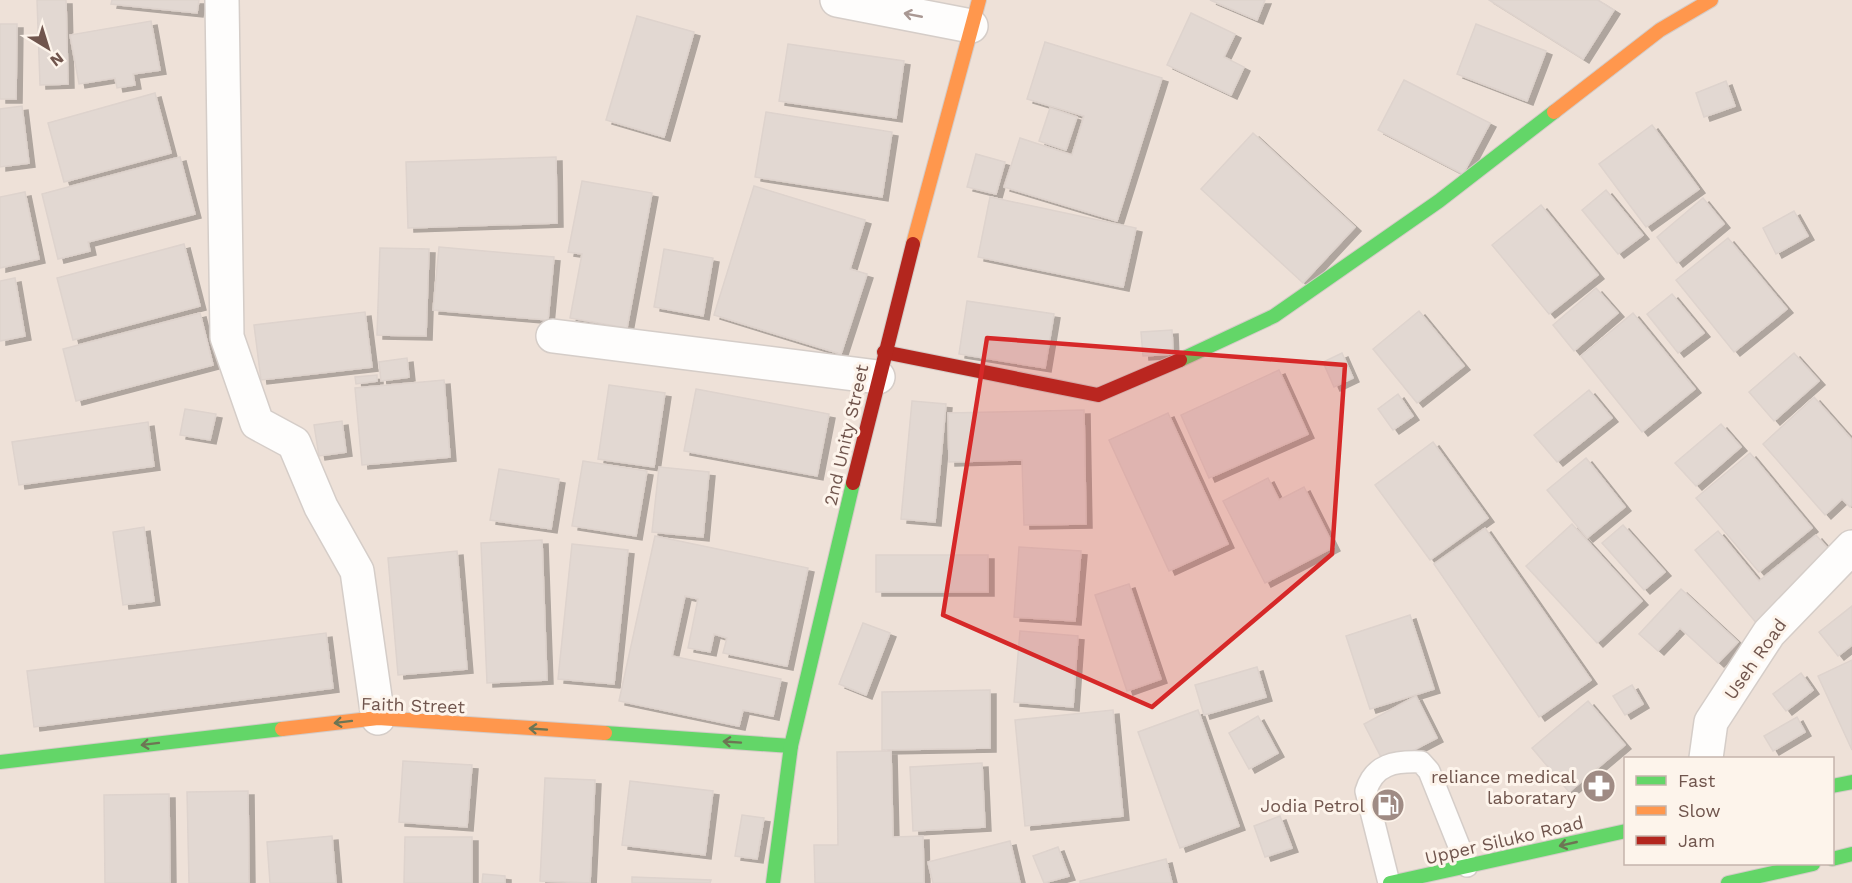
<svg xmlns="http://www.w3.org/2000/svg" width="1852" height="883" font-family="'Work Sans',sans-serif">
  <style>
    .residential { fill: #eee1d8; fill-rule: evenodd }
    .building { fill: #e2d8d2; stroke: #ded3cd; stroke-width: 1.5; filter: url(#shadow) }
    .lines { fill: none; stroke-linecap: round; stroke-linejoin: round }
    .lane-casing { stroke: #d5cdc8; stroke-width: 24 }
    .street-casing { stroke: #d5cdc8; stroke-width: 36 }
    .fast-casing { stroke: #d4cbc7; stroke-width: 16 }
    .slow-casing { stroke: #d4cbc7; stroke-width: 16 }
    .jam-casing { stroke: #d4cbc7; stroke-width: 16 }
    .lane { stroke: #fefdfc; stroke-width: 21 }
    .street { stroke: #fefdfc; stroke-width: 33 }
    .fast { stroke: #63d668; stroke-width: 14 }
    .slow { stroke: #ff974d; stroke-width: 14 }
    .jam { stroke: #b3261e; stroke-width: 14 }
    .oneway { stroke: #a99893 }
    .oneway2 { stroke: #6d7554 }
    .marked { fill: #d62828; fill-opacity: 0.2; stroke: #d62828; stroke-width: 4.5; stroke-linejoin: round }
    .labels { text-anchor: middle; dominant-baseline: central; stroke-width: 6; stroke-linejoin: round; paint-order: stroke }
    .street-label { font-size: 18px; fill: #70554d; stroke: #fdf4eb }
    .poi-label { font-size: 18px; fill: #70554d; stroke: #fdf4eb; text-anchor: end }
  </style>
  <defs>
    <filter id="shadow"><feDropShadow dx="6" dy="4" stdDeviation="0" flood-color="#0004"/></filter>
  </defs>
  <rect width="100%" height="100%" fill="#f6f0ea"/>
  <path class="residential" d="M0,0H1852V883H0ZM1626,758H1832V864H1626Z"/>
  <g class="building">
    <path d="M37,0H66L68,84L40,85Z"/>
    <path d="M112,0H199L197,13L111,4Z"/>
    <path d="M1210,0H1265L1257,20Z"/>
    <path d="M1489,0H1598L1614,10L1583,59Z"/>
    <path d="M1191,13L1235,34L1224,57L1244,67L1231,95L1167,65Z"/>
    <path d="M637,16L694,32L664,137L606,120Z"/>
    <path d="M151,21L160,70L133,74L135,85L117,88L115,78L79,84L70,35Z"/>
    <path d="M0,24H17L16,99H0Z"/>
    <path d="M1476,24L1546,51L1527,101L1457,74Z"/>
    <path d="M1045,42L1162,78L1117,221L1004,187L1020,138L1072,155L1084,116L1027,99Z"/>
    <path d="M788,44L904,61L896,118L779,101Z"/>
    <path d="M1404,80L1490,123L1463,174L1378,130Z"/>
    <path d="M1726,81L1735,106L1704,117L1696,93Z"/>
    <path d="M155,93L171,153L64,182L48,123Z"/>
    <path d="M22,106L29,163L0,167V109Z"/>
    <path d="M1050,108L1077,117L1066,150L1039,141Z"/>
    <path d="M766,112L892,132L882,197L755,177Z"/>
    <path d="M1652,125L1699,189L1646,227L1599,164Z"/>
    <path d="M1253,133L1355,227L1303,283L1201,189Z"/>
    <path d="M976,154L1005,162L996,194L967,187Z"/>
    <path d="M180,157L195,214L88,242L90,251L58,259L42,194Z"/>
    <path d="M556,157L557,223L408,228L406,162Z"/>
    <path d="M582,181L652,193L627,328L570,318L582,254L568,252Z"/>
    <path d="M754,186L865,220L850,269L867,274L841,354L714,315Z"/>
    <path d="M1606,190L1643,235L1618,254L1582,210Z"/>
    <path d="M25,192L39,259L0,268V197Z"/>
    <path d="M990,197L1136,228L1123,287L978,257Z"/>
    <path d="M1703,198L1724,224L1677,263L1657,237Z"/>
    <path d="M1541,205L1598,275L1549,314L1492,245Z"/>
    <path d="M1794,211L1808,236L1776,254L1763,228Z"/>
    <path d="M1728,238L1787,309L1734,352L1676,280Z"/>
    <path d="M184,244L200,306L73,340L57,278Z"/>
    <path d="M439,247L554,257L548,320L433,310Z"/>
    <path d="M380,248L429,249L426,336L377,335Z"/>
    <path d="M664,249L713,258L703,316L654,307Z"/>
    <path d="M15,278L25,336L0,341V281Z"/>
    <path d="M1596,288L1618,313L1574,351L1553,325Z"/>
    <path d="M1672,294L1704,333L1678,353L1647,314Z"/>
    <path d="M967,301L1054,314L1045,368L959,354Z"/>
    <path d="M1419,311L1464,366L1417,403L1373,349Z"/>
    <path d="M365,312L372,367L261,380L254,325Z"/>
    <path d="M200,313L213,365L76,401L63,349Z"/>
    <path d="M1633,313L1695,389L1642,432L1581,356Z"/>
    <path d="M1172,330L1173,354L1143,356L1141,332Z"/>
    <path d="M1342,353L1353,378L1334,387L1323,362Z"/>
    <path d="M1794,353L1819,381L1774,421L1749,392Z"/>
    <path d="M407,358L409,377L381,381L379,362Z"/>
    <path d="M1279,370L1308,434L1209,478L1181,415Z"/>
    <path d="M377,375V381L356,384L355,377Z"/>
    <path d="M444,380L450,457L362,465L355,388Z"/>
    <path d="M609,385L665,393L654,467L598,459Z"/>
    <path d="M696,389L829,414L817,476L684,451Z"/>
    <path d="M1589,390L1612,418L1557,462L1534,435Z"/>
    <path d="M1398,394L1413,416L1393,430L1378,409Z"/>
    <path d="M1814,397L1852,440V505L1850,507L1842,499L1825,515L1763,444Z"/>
    <path d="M912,401L946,404L935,522L901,519Z"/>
    <path d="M185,409L216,414L210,440L180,435Z"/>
    <path d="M1084,410L1086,524L1024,525L1022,460L949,462L948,413Z"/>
    <path d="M1168,413L1228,544L1169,571L1109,440Z"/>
    <path d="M342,421L346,452L319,456L314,425Z"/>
    <path d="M148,422L154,466L19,485L12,442Z"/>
    <path d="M1721,424L1741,447L1696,486L1675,463Z"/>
    <path d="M1433,442L1488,518L1430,560L1375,485Z"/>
    <path d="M1750,453L1812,528L1759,572L1696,498Z"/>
    <path d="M1586,458L1625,507L1587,538L1547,490Z"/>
    <path d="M583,461L647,471L636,536L572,526Z"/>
    <path d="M659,467L709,472L703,537L652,532Z"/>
    <path d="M499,469L559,479L551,529L490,520Z"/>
    <path d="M1268,478L1279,500L1304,487L1334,547L1265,583L1223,501Z"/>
    <path d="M1572,524L1642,601L1597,643L1526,566Z"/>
    <path d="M1623,525L1665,572L1644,590L1602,543Z"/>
    <path d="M144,527L154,601L123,605L113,532Z"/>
    <path d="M1485,528L1591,680L1539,717L1434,564Z"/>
    <path d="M1718,531L1759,581L1816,535L1837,559L1758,625L1695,550Z"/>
    <path d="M655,536L808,568L787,666L723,653L727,638L714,634L710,652L688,648L698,599L685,596L672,656L781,679L773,716L743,710L739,726L619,701Z"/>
    <path d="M542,540L547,680L487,683L481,543Z"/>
    <path d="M572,544L628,550L614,684L558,679Z"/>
    <path d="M1019,547L1081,551L1075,621L1014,617Z"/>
    <path d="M457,551L467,669L398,675L388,558Z"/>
    <rect x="876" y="555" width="112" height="37"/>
    <path d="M1129,584L1161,679L1127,691L1095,595Z"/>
    <path d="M1681,589L1738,642L1718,663L1680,628L1658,651L1639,634Z"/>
    <path d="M1852,606V645L1838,656L1819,632Z"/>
    <path d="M1410,615L1434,689L1370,709L1346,636Z"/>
    <path d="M863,623L890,633L866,695L839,684Z"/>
    <path d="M1020,631L1078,636L1073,707L1014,702Z"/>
    <path d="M326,633L333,688L34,727L27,671Z"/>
    <path d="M1852,660V750L1818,676Z"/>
    <path d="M1257,667L1266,697L1204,715L1195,685Z"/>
    <path d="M1801,673L1813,690L1786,711L1773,694Z"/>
    <path d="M1632,685L1643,704L1625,715L1613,696Z"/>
    <path d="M990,690V748L882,750V692Z"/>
    <path d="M1416,696L1437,738L1385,765L1364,724Z"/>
    <path d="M1588,701L1625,745L1569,792L1532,748Z"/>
    <path d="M1113,710L1123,816L1025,826L1015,720Z"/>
    <path d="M1198,710L1239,826L1180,848L1138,732Z"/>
    <path d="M1258,716L1278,753L1249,769L1229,733Z"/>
    <path d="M1797,717L1805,732L1773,751L1764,736Z"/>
    <path d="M891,751L893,837L923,836L924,883H815L814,845H838L837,752Z"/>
    <path d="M403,761L472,765L467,827L399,822Z"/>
    <path d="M982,763L985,827L913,831L910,767Z"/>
    <path d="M545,778L595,780L590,883L540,881Z"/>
    <path d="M630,781L713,791L705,855L622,845Z"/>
    <path d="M248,791L249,883H189L187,792Z"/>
    <path d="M169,794L170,883H105L104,795Z"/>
    <path d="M742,815L764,818L757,859L735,856Z"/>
    <path d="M1280,816L1292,848L1265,857L1254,826Z"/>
    <path d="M332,836L336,883H270L267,842Z"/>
    <path d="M405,837H472V883H404Z"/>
    <path d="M1010,841L1020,883H933L928,862Z"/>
    <path d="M1058,847L1069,876L1044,883L1033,856Z"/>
    <path d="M1166,859L1172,883H1080V881Z"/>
    <path d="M483,874L505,876V883H482Z"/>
    <path d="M632,877L711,880L710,883H632Z"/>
  </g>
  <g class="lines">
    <defs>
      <path id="lane" d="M1389,883L1366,791C1374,764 1395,761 1421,762L1429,771L1467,866"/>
      <g id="street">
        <path d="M222,0L227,337L257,423L294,443L321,507L357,571L378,718"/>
        <path d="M837,0L971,26"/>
        <path d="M553,336L878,377"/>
        <path d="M1706,758L1711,722L1769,633L1852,547"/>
      </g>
      <g id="fast">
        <path d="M1180,360L1274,316L1439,201L1554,112"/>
        <path d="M605,733L791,746"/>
        <path d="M0,762L282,729"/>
        <path d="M1832,786L1852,782"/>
        <path d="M1832,859L1852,854"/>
        <path d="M773,883L791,746L853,483"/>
        <path d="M1390,883L1626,831"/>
        <path d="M1728,883L1813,864"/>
      </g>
      <g id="slow">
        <path d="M1554,112L1660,30L1711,0"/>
        <path d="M913,244L979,0"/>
        <path d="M282,729L378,718L605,733"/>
      </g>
      <g id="jam">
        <path d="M884,352L1098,395L1180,360"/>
        <path d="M853,483L913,244"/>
      </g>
    </defs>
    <use href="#lane" class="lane-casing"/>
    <use href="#street" class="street-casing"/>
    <use href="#fast" class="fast-casing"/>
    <use href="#slow" class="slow-casing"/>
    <use href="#jam" class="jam-casing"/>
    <use href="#lane" class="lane"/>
    <use href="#street" class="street"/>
    <use href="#fast" class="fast"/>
    <use href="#slow" class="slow"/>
    <use href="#jam" class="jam"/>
  </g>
  <defs><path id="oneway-shaft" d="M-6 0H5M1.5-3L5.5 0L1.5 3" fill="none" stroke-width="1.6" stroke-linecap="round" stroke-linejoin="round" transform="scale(1.5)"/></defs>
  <use class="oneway" href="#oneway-shaft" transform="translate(913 15) rotate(-169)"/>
  <g class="oneway2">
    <use href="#oneway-shaft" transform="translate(343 722) rotate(173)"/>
    <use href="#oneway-shaft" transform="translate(538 729) rotate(-176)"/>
    <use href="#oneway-shaft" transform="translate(732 742) rotate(-176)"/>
    <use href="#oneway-shaft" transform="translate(150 744) rotate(173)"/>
    <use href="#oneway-shaft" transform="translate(1568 844) rotate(167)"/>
  </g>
  <path class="marked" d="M987,338L1345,365L1332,554L1152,707L943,615Z"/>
  <defs>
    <symbol id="pharmacy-disc" viewBox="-11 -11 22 22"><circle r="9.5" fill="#9f8b84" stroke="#fdf4eb"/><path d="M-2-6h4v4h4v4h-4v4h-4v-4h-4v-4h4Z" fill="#fff"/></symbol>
    <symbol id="fuel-disc" viewBox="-11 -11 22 22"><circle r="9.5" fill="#9f8b84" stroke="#fdf4eb"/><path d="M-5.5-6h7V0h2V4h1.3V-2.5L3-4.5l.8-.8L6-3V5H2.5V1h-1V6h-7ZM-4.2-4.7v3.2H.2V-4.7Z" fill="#fff"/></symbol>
  </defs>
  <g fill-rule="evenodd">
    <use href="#pharmacy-disc" x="1580" y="767" width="38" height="38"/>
    <use href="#fuel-disc" x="1369" y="786" width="38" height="38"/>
  </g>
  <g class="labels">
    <g class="street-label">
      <text transform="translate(846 435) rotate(-77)">2nd Unity Street</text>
      <text transform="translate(1755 659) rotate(-55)">Useh Road</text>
      <text transform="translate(413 705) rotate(2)">Faith Street</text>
      <text transform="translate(1504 840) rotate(-13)">Upper Siluko Road</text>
    </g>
    <g class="poi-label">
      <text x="1576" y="776">reliance medical<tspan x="1576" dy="21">laboratary</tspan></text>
      <text x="1365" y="805">Jodia Petrol</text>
    </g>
  </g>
  <rect x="1624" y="757" width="210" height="108" fill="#fdf4eb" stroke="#c5b4ac" stroke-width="1.5"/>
  <rect x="1636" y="776" width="30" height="9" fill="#63d668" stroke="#c5b4ac" stroke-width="1.5"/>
  <text x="1678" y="787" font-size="18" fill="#70554d">Fast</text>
  <rect x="1636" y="806" width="30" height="9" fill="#ff974d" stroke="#c5b4ac" stroke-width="1.5"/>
  <text x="1678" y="817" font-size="18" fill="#70554d">Slow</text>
  <rect x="1636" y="836" width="30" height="9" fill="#b3261e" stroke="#c5b4ac" stroke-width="1.5"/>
  <text x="1678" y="847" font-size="18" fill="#70554d">Jam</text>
  <g transform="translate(48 48) rotate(142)" stroke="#fdf4eb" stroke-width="4.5" paint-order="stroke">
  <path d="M0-4.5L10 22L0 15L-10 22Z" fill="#70554d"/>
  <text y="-9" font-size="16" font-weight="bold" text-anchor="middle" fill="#70554d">N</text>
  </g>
</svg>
